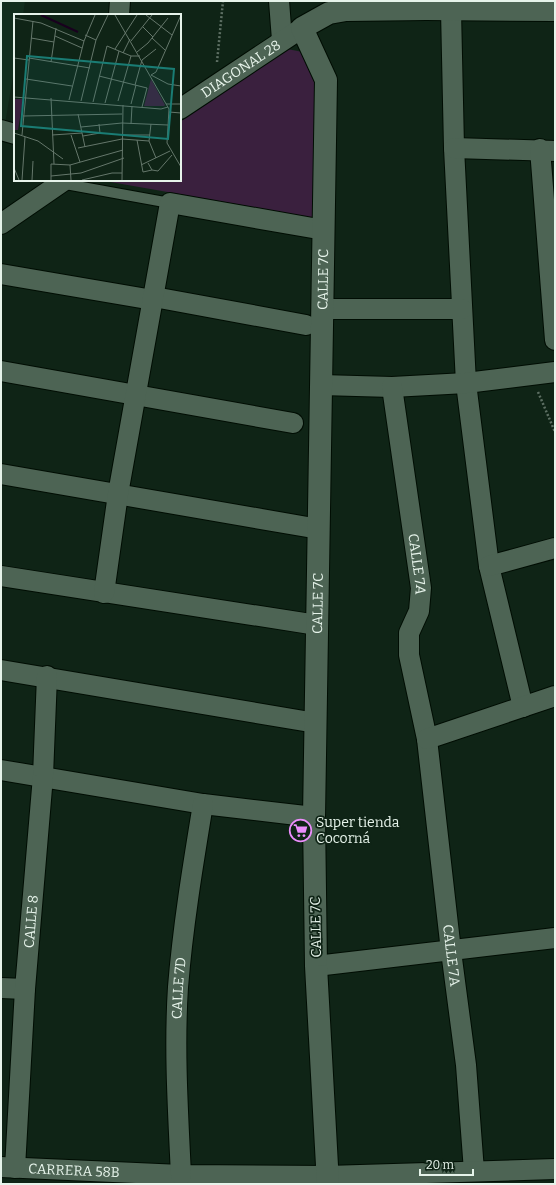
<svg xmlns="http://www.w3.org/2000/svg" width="556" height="1185" font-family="Bitter,serif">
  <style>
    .built { fill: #122e1d }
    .green { fill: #3a203e }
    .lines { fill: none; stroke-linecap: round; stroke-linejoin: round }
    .service-casing { stroke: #000d03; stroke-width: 12 }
    .minor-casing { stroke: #000d03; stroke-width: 22 }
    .tertiary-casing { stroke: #000d03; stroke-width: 24 }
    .path { stroke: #5d6f63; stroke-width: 2.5; stroke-dasharray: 2 2; stroke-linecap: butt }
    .service { stroke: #4d6454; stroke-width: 10 }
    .minor { stroke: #4d6454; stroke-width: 20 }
    .tertiary { stroke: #4d6454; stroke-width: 22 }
    .labels { text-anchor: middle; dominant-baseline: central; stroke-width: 3.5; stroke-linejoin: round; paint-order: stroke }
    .street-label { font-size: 14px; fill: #e6f3ea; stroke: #0f2416 }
    .poi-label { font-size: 14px; fill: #e6f3ea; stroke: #0f2416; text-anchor: start }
    .inset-river { fill: none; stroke: #19001e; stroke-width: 2 }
    .inset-road { fill: none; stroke: #65776b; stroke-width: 1 }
    .view { fill: #1a7c74; fill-opacity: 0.15; stroke: #1a7c74; stroke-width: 2 }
    .inset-edge { fill: none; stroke: #e6f3ea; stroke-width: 2 }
  </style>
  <rect width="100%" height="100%" fill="#0f2416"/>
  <path class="built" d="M1,1H25L23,15H15V64L5,124L1,123Z"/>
  <path class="green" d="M287,49L303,52L315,83V218L99,180H180V122Z"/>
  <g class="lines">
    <defs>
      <path id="service" d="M60,183L170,203"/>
      <g id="minor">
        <path d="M279,1L282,40"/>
        <path d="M451,10L454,148L466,383L489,566L523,707"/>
        <path d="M119,15L120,1"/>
        <path id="s1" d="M180,109L302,28"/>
        <path d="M1,130L15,134"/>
        <path d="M454,148L555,151"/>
        <path d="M540,149L555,340"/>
        <path d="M1,224L65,180"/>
        <path d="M1,274L153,300"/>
        <path d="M154,297L306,325"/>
        <path d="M322,309H462"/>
        <path d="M1,371L293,423"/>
        <path d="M321,385L392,387L466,383L555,372"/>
        <path id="s2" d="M392,387L421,588L419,611L409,633V655L427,739L451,951L466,1065L474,1171"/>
        <path d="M1,474L319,529"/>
        <path d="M489,566L555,548"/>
        <path d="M1,576L317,625"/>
        <path d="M104,593L118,494L170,203L324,230"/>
        <path d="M1,670L316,723"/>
        <path d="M427,739L555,696"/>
        <path d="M1,770L203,804L314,817"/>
        <path d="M316,966L555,938"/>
        <path d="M1,988L25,989"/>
        <path id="s3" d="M1,1167L181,1175L327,1176L555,1169"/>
        <path id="s4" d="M15,1168L25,989L43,776L47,676"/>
        <path id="s5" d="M181,1175C178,1112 174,1049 178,987C183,925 193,865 203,804"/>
      </g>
      <g id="tertiary">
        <path id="s6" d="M328,1184L316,966L314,817L326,80L302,28L329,13L346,10L426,9L555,10"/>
      </g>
    </defs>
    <use href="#service" class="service-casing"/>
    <use href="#minor" class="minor-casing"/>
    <use href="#tertiary" class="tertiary-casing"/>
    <g class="path">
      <path d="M217,62L223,1"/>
      <path d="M538,392L555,432"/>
    </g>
    <use href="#service" class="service"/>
    <use href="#minor" class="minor"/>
    <use href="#tertiary" class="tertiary"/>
  </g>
  <defs>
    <symbol id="supermarket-ring" viewBox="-11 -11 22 22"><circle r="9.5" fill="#0f2416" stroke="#eb8dfb" stroke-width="1.5"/><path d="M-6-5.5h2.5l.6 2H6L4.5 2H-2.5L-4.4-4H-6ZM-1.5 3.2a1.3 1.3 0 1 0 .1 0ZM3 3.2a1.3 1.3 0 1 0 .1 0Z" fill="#eb8dfb"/></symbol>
  </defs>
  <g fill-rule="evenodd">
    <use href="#supermarket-ring" x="288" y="818" width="25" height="25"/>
  </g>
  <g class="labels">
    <g class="street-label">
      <text stroke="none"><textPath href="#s1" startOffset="73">DIAGONAL 28</textPath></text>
      <text stroke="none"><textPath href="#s6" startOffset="905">CALLE 7C</textPath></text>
      <text stroke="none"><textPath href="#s2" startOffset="179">CALLE 7A</textPath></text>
      <text stroke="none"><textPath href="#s6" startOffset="581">CALLE 7C</textPath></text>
      <text stroke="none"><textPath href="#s4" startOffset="247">CALLE 8</textPath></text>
      <text transform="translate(316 927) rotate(-91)">CALLE 7C</text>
      <text stroke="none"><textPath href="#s2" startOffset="576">CALLE 7A</textPath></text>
      <text stroke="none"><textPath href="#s5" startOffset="187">CALLE 7D</textPath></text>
      <text stroke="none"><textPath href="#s3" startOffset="73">CARRERA 58B</textPath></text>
    </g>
    <g class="poi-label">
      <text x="316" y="822">Super tienda<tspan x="316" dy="16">Cocorná</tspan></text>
    </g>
  </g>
  <g transform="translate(14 14)">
    <rect width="167" height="167" fill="#0f2416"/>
    <path d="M137,65L151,91L150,92H130ZM0,85H9L4,116H0Z" fill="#3a203e"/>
    <path class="inset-river" d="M27,1L64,18"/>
    <path class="inset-road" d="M101,1L155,95L153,129L167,153M132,1L158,21M0,4L27,9L70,27M129,13L139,23M71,21L82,26M41,22L68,34M17,24L40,28M138,24L151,36M117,27L138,1M101,35L123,1M123,38L134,29L154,4M109,39L116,25M0,44L15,46M15,44L76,54M37,48L42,14M137,61L142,58L167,1M137,61L154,70L167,72M85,62L133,74L128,93M12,65L58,72M121,71L128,46L142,35M0,83L147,95L154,93M37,84L40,150M55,86L70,27L81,1M67,87L82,26L94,1M104,87L117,42M79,88L93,32L117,42H126M91,89L105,37M117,90L122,71M152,90H167M155,98L167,99M64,100L71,133M9,102L108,100M117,110L118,92M137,110L135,127L142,144M67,113L108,109L154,111M0,119L24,127L49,145M8,121L19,7M38,121L68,119M57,121L66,148M108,121H136M69,122L86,119L85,110M123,126L129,158L138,156M64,134L108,125L135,127M134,149L138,156L144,157L158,141M56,151L57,166M127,151L156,137M0,154L5,166M37,162L67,159L110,144M8,166L11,123M18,166L19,147M37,166V150L56,151L109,136M68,166L98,159H108M108,166L109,91"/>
    <path class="view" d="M13,42L160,55L154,125L7,112Z"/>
    <rect width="167" height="167" class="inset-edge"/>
  </g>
  <rect width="556" height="1185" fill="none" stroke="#e6f3ea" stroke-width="4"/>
  <path d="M420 1169v6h53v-6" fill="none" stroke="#e6f3ea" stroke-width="2"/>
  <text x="426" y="1169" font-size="12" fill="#e6f3ea" stroke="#0f2416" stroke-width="3" paint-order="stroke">20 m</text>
</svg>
